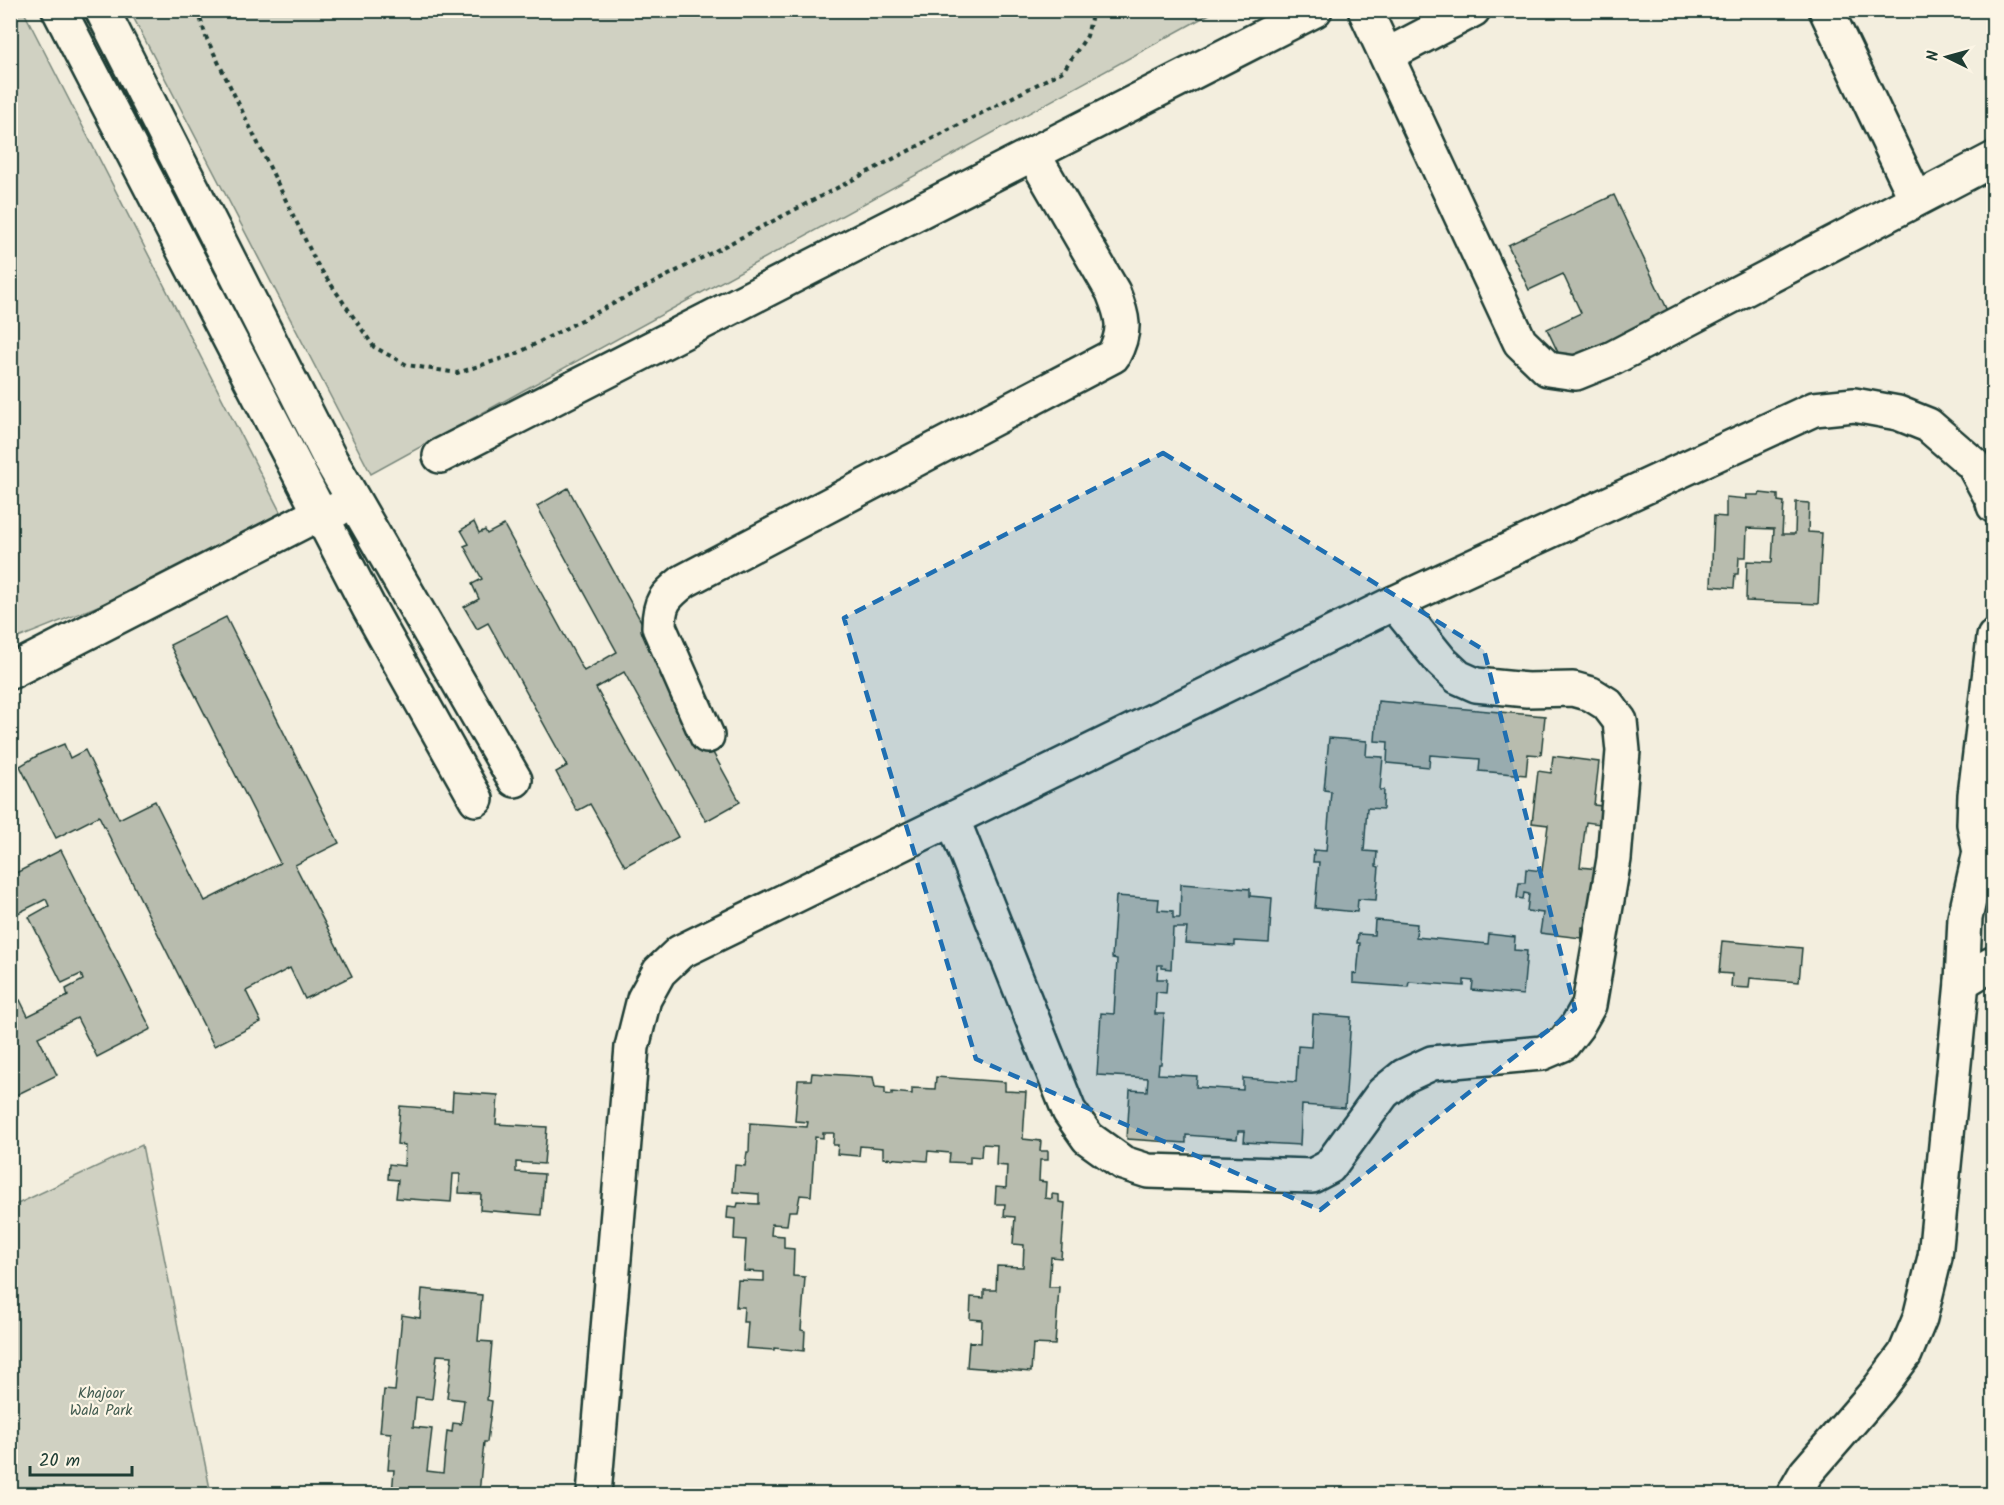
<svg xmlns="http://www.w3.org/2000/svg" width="2004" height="1505" font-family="Kalam,sans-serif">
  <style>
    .green { fill: #d0d1c2; stroke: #78877b; stroke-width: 1.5 }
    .building { fill: #b8bcae; stroke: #1f3d34; stroke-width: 1.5; fill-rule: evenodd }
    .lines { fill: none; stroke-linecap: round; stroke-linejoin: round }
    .minor-casing { stroke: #1f3d34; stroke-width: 38 }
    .path { stroke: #1f3d34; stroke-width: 4; stroke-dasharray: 4.5 4.5; stroke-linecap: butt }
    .minor { stroke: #fcf5e5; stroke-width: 33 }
    .marked { fill: #1f6fb2; fill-opacity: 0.2; stroke: #1f6fb2; stroke-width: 4.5; stroke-dasharray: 12 8; stroke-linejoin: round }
    .labels { text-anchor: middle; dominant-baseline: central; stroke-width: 4.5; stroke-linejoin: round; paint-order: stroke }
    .park-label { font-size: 15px; fill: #425b50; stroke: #fcf5e5 }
  </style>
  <rect width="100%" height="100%" fill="#f3eede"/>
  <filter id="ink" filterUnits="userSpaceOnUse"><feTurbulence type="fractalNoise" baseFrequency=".0167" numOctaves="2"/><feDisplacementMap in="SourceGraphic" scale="12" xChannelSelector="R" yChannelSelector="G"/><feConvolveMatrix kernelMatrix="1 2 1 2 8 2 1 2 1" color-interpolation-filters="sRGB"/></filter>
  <g filter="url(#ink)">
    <g class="green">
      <path d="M23,10L289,529L11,641L10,11Z"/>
      <path d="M130,11H1215L371,474Z"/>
      <path d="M142,1145L211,1494H11V1207Z"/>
    </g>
    <g class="building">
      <path d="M1614,195L1669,313L1563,363L1547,329L1581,313L1563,274L1529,290L1508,245Z"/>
      <path d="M568,488L740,802L706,821L624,672L596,688L678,837L625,866L590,804L577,811L556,772L567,766L488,623L477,629L464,607L479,599L472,584L482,579L464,546L469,544L461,530L474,522L479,533L485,530L487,534L504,525L584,671L617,652L537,506Z"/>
      <path d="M1760,493L1778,495V501L1784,502L1782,534H1795L1796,502L1809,503L1808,532L1822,533L1818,604L1746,601L1747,561L1772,562L1774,529L1747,528L1746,557H1739L1738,574H1735L1734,588L1711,586L1714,516L1726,517V497L1747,499L1746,495H1759Z"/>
      <path d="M226,617L339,843L295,865L352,976L305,999L290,968L246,991L261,1022L214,1046L99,816L56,838L20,766L40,754L64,744L70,758L85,750L119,819L155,801L205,901L280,863L170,645Z"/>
      <path d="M1378,701L1545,716L1541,755L1528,754L1526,775L1479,771L1480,759L1430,755L1429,767L1387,763L1388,742L1375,741Z"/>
      <path d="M1329,738L1367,741L1366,756L1383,757L1380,790H1384L1383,809L1367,808L1364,851L1377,852L1376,866L1379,867L1376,900L1358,899L1357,912L1315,908L1319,862H1313L1314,850L1326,851L1331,791L1324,790Z"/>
      <path d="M1553,756L1599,762L1594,805L1602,806L1600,824L1586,822L1580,867L1609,870L1594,928L1582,927L1581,938L1540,933L1543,913L1527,911L1529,894L1524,893L1523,899L1517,898L1519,883H1525L1526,869L1542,871L1548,825L1532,823L1538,771L1551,773Z"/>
      <path d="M61,850L151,1029L97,1057L77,1018L38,1037L57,1075L10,1098V1005L20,1000L28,1016L68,996L66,989L83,980L81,974L62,983L29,917L49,906L46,899L10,917V876Z"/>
      <path d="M1181,884L1250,889V896L1272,898L1269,943L1235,941V946L1185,943L1187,928H1173L1171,969L1162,968V965H1158L1157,979H1167L1166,993L1156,992L1155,1014H1164L1161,1064H1159L1158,1074L1197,1076L1196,1087L1243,1090V1078L1296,1082L1298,1046L1311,1047L1313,1014L1351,1017L1345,1108L1302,1105L1300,1145L1244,1142L1245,1131H1238L1237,1139L1186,1135V1143L1127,1139L1130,1090L1147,1091L1148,1078L1097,1075L1101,1013L1114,1014L1117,959L1112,958L1116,896L1159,899L1158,910L1173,911V918H1180Z"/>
      <path d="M1375,920L1417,924L1416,937L1488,944L1489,934L1515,937L1514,950L1527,951L1523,995L1472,990L1473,981L1464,980V986L1409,982L1408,987L1353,983V973L1357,974L1360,943H1357L1358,934L1374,935Z"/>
      <path d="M1722,941L1802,948L1799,982L1750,978L1749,988L1731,987L1732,974L1719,973Z"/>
      <path d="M812,1073L873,1077L875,1087L885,1088V1094L892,1095V1092L912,1094V1088L935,1089L936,1077L1005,1082V1091L1026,1092L1023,1139L1041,1141L1040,1151H1048V1160H1040L1039,1181L1046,1182L1045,1198L1052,1199V1194L1059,1195V1202L1065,1203L1061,1258L1051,1257L1049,1287H1059L1055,1345L1033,1344L1031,1372L967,1367L969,1342L981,1343L982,1320L970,1319L971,1297L984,1298V1290H996L997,1266L1023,1267L1024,1245L1013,1244L1015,1217L1004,1216L1005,1204H995L996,1187L1006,1188L1007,1166L996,1165L997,1145L982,1144L981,1157L970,1156V1163L949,1162L950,1153L928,1151L927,1161L883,1158V1148L860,1146L859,1156L837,1154L838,1145H833L834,1133H823V1138L815,1137L811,1196L800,1195L797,1211H789L787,1225L772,1224L771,1235L784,1236V1248L794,1249L793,1276L805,1277L801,1330L805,1331L804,1351L774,1348V1350L746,1348L748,1322H743L744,1307H736L738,1280L764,1281V1272L744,1271L746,1240L734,1239L735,1219L727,1218L728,1206L737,1207L738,1203L759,1204V1194L733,1192L735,1165L745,1166L747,1152H749L750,1123L807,1127L808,1122L795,1121L798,1080H811Z"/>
      <path d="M453,1092L498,1095L496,1124L547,1127L544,1164L516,1162V1172L544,1174L541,1215L480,1210L481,1194L459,1193L460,1174H453L451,1202L396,1198L398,1180L388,1179L389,1164L404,1166L405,1145L397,1144L400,1106L452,1110Z"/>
      <path d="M422,1289L482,1295L478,1341L492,1342L487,1400L492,1401L487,1442H484L479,1494H392L394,1470H388L391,1433L380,1432L384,1390L395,1391L402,1315L420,1318ZM437,1355L452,1356L447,1398L464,1400L461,1424L453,1423L452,1432L447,1431L443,1473L427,1471L432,1429L413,1427L416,1397L432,1399Z"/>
    </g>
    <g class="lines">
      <defs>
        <g id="minor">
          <path d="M59,10L369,608L476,799"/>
          <path d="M102,10L330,459L515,780"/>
          <path d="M1365,10L1520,342L1548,369L1576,373L1613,358L1994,159"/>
          <path d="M1826,10L1916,199"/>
          <path d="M1387,55L1473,10"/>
          <path d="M440,456L1315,10"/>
          <path d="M1994,637L1975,795L1974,824L1980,852L1994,866"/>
          <path d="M10,672L318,514L322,518L338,509"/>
          <path d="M707,736L659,627C659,602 665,596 684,581L1113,356C1127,330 1123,317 1113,292L1033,154"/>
          <path d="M953,820L1069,1111L1088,1138L1123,1163L1148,1171L1312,1176L1329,1167L1383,1093L1404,1076L1432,1063L1542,1053L1563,1044L1577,1026L1589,1005L1614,859L1623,751L1620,721L1607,704L1591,694L1573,689L1527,690L1476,685L1458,677L1441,661L1394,603"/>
          <path d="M1962,982L1994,963"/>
          <path d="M594,1494L632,1047L644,999L659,972L680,952L1394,603L1814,409L1854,405L1898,413L1928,425L1973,464L1992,499L1994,506"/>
          <path d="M1794,1494L1806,1473L1878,1390L1905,1354L1920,1318L1935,1257L1962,982L1965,918L1980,852"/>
        </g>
      </defs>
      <use href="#minor" class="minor-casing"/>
      <path class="path" d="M198,10L206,37L317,264L374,347L407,365L457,373L516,354L1063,71L1087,36L1093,10"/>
      <use href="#minor" class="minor"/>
    </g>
  </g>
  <path class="marked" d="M1163,453L1484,650L1575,1009L1320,1210L976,1059L844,618Z"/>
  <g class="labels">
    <g class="park-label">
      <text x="101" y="1394">Khajoor<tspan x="101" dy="17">Wala Park</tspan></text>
    </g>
  </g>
  <rect width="2004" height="1505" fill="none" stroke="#fcf5e5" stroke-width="36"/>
  <rect x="18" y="18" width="1968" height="1469" fill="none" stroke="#1f3d34" stroke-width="2" filter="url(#ink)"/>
  <g transform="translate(1947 57) rotate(275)" stroke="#fcf5e5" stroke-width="4.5" paint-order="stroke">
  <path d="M0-4.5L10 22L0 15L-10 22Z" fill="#1f3d34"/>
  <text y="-9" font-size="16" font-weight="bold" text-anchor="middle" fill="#1f3d34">N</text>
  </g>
  <path d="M30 1466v9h102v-9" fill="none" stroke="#1f3d34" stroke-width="3"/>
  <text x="39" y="1466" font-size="18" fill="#1f3d34" stroke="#fcf5e5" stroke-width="4.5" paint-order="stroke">20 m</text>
</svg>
